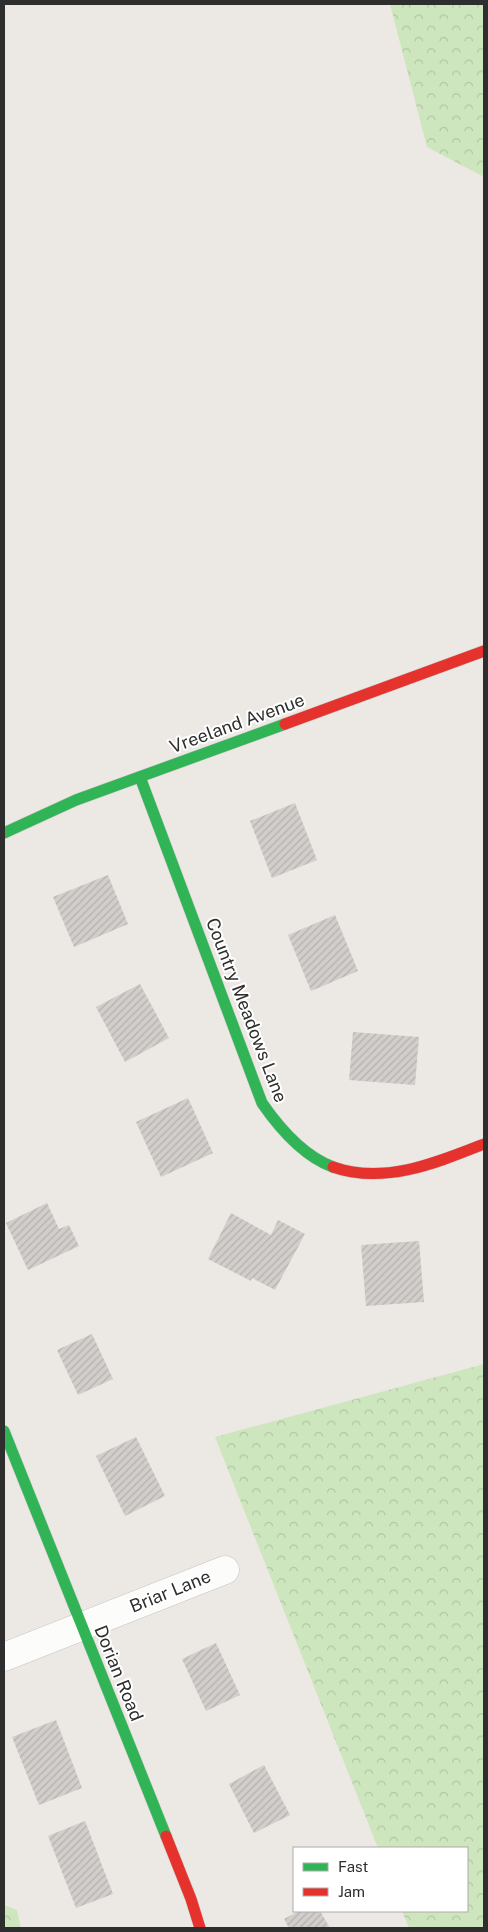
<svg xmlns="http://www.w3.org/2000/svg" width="488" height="1932" font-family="'Public Sans',sans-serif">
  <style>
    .forest { fill: url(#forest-crowns) }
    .building { fill: url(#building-hatch) }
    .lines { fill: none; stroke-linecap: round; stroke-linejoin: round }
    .street-casing { stroke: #c5c4c5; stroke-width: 29 }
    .fast-casing { stroke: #c5c4c5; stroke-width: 12 }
    .jam-casing { stroke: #c5c4c5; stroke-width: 12 }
    .street { stroke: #fcfcfb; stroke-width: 28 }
    .fast { stroke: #30b455; stroke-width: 11 }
    .jam { stroke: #e5322d; stroke-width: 11 }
    .labels { text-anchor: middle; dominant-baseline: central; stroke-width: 4; stroke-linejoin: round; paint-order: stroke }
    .street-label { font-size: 18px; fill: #2e2e2e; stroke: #fff }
  </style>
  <defs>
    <pattern id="forest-crowns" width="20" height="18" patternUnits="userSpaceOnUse" patternTransform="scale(1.25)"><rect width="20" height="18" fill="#cee6be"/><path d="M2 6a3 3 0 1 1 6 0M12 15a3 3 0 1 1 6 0" fill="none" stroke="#b1c6a4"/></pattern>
    <pattern id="building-hatch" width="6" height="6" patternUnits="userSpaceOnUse" patternTransform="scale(1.25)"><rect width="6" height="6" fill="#d1cecb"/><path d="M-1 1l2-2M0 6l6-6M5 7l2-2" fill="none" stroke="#b4b1af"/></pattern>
  </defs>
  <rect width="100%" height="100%" fill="#ece8e4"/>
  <g class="forest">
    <path d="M390,4H484V177L427,147Z"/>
    <path d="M484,1364V1928H409L402,1911H467V1848H378L215,1437Z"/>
    <path d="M4,1905L17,1910L21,1928H4Z"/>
  </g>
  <g class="building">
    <path d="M295,803L317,860L272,878L250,821Z"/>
    <path d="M108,875L128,924L74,947L53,897Z"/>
    <path d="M335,915L358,971L311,991L288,935Z"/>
    <path d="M140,984L169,1038L125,1062L96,1007Z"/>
    <path d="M353,1032L419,1037L415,1085L349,1080Z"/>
    <path d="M188,1098L213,1153L161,1177L136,1122Z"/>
    <path d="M47,1203L59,1229L69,1225L79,1246L28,1270L6,1223Z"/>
    <path d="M231,1213L271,1235L278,1220L305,1234L275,1290L252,1278L251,1281L208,1259Z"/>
    <path d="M419,1241L424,1302L366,1306L361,1245Z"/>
    <path d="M92,1334L113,1379L78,1395L57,1350Z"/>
    <path d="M136,1437L165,1496L125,1516L96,1456Z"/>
    <path d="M216,1643L240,1695L206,1711L182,1659Z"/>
    <path d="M56,1720L82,1788L39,1805L12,1737Z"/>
    <path d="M264,1765L290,1815L254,1833L229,1784Z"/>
    <path d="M85,1821L113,1894L76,1908L48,1836Z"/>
    <path d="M299,1911H320L330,1928H289L284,1919Z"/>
  </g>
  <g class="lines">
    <defs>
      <path id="street" d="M4,1657L225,1570"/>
      <g id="fast">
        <path d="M140,777L262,1103C280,1129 303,1156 333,1167"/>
        <path d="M4,833L76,800L285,724"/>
        <path d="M4,1431L166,1836"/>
      </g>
      <g id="jam">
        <path d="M285,724L484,651"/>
        <path d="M333,1167C384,1185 436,1163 484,1144"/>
        <path d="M166,1836L191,1899L200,1928"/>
      </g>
    </defs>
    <use href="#street" class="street-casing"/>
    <use href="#fast" class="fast-casing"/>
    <use href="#jam" class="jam-casing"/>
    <use href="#street" class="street"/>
    <use href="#fast" class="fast"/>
    <use href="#jam" class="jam"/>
  </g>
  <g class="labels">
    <g class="street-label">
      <text transform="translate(237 723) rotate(-20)">Vreeland Avenue</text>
      <text transform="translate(247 1010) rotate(69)">Country Meadows Lane</text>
      <text transform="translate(170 1591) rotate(-22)">Briar Lane</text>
      <text transform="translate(119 1673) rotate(68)">Dorian Road</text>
    </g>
  </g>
  <rect width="488" height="1932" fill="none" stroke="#2e2e2e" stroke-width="10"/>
  <rect x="293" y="1847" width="175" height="65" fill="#ffffff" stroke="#ababab"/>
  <rect x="303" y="1863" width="25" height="8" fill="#30b455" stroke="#ababab"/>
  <text x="338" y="1872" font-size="15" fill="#2e2e2e">Fast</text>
  <rect x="303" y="1888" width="25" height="8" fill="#e5322d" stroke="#ababab"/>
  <text x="338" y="1897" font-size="15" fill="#2e2e2e">Jam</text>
</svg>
